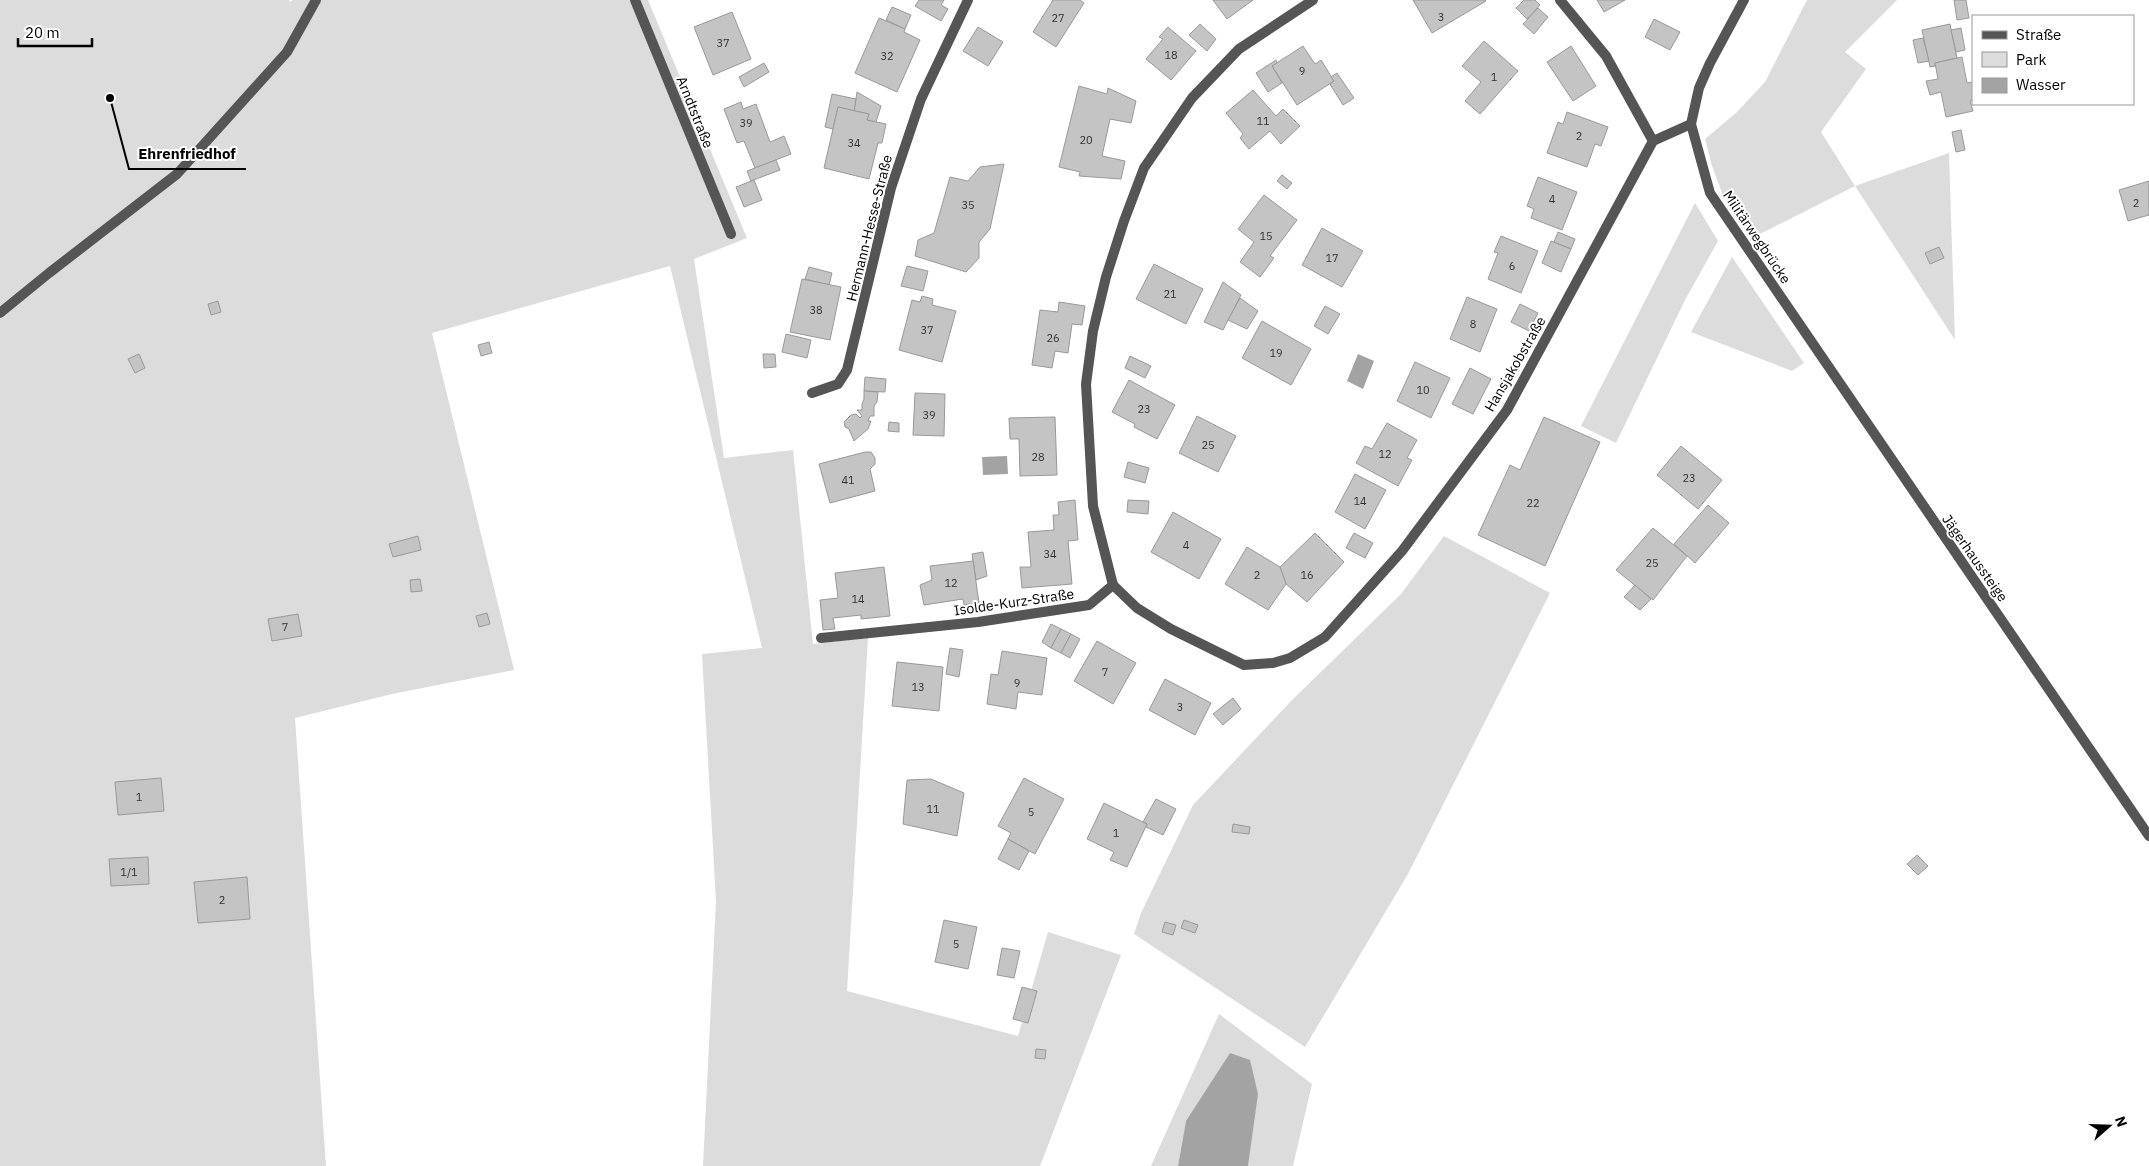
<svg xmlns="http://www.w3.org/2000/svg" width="2149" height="1166" font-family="'IBM Plex Sans',sans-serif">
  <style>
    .green { fill: #dcdcdc }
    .water { fill: #a3a3a3 }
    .building { fill: #c4c4c4; stroke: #999 }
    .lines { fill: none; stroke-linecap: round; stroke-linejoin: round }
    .minor { stroke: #555; stroke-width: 10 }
    .tertiary { stroke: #555; stroke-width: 10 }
    .labels { text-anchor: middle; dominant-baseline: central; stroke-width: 4; stroke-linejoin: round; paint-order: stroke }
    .number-label { font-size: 11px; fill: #313131 }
    .street-label { font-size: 14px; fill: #000; stroke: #fff }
    .leader { fill: none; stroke: #000; stroke-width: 2 }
    .callout-dot { fill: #000; stroke: #fff; stroke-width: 2 }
    .callout-label { font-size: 15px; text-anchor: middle; font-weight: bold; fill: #000; stroke: #fff; stroke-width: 4; stroke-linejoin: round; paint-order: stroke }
  </style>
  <rect width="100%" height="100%" fill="#fff"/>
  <g class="green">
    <path d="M0,0H289L290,2L293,0H648L747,238L694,259L724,458L793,450L813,644L868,638L847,991L1018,1036L1048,932L1121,955L1040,1166H703L716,901L702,654L762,648L670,266L432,333L514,670L392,694L295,718L326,1166H0Z"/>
    <path d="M1807,0H1897L1845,52L1866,69L1821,132L1855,186L1949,153L1955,340L1855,186L1754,237L1722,193L1712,166L1705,139L1736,113L1765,82Z"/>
    <path d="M1695,203L1718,241L1685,300L1616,443L1581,426Z"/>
    <path d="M1732,257L1804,363L1792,371L1691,332Z"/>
    <path d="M1444,536L1550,593L1408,874L1305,1047L1134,934L1141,913L1193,805L1292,700L1401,594Z"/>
    <path d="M1219,1014L1312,1084L1293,1166H1248L1250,1144L1186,1121L1178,1166H1151Z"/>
  </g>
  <g class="water">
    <path d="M1358,354L1374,361L1363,389L1347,381Z"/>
    <path d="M1007,456L1008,474L983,475L982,457Z"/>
    <path d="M1230,1053L1250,1060L1258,1094L1248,1166H1178L1186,1121Z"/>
  </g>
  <g class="building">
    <path d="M919,0H944L941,5L948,9L941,21L915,6Z"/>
    <path d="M1053,0H1080L1084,3L1056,47L1033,32Z"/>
    <path d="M1213,0H1253L1227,19Z"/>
    <path d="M1413,0H1485L1486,1L1432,33Z"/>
    <path d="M1524,0H1535L1540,5L1527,19L1516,8Z"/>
    <path d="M1597,0H1625L1604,12Z"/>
    <path d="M1954,0H1966L1969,18L1957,20Z"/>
    <path d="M892,7L911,15L905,29L886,20Z"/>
    <path d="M1538,8L1548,17L1534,34L1523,24Z"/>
    <path d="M732,12L751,59L713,75L694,27Z"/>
    <path d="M879,18L905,29L904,32L920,40L897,92L855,73Z"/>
    <path d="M1654,19L1680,32L1670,50L1645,37Z"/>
    <path d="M1200,24L1216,39L1207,51L1189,35Z"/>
    <path d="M1950,24L1957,58L1935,63V66L1930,67L1922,30Z"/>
    <path d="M978,27L1003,42L988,66L963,51Z"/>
    <path d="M1168,27L1196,51L1171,80L1146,59L1163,39L1159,37Z"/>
    <path d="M1961,28L1965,50L1956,52L1951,30Z"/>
    <path d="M1923,38L1929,61L1918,63L1913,40Z"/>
    <path d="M1484,41L1518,71L1480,114L1465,101L1481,82L1462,66Z"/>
    <path d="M1303,46L1315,64L1321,60L1334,81L1297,105L1272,66Z"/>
    <path d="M1571,46L1596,86L1573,101L1547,62Z"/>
    <path d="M1962,57L1967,83L1973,82V100L1970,101L1973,111L1946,117L1941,92L1930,95L1926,81L1938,79L1935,63Z"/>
    <path d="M1276,60L1277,63L1272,66L1282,83L1268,92L1256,73Z"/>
    <path d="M764,63L769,72L744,87L739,77Z"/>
    <path d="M1337,73L1354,98L1343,105L1330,84L1334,81L1331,77Z"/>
    <path d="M1079,86L1107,94L1108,88L1136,101L1131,123L1110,119L1102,156L1125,161L1121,179L1079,176L1080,172L1059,167Z"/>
    <path d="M1253,90L1276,116L1283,109L1300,126L1281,144L1270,131L1249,149L1240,138L1243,134L1226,113Z"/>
    <path d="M857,92L881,106L876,122L867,120L869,114L854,111Z"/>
    <path d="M832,94L856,99L854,111L838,107L833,129L825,127Z"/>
    <path d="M741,102L743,109L756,104L770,142L784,136L791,154L755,168L744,141L737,143L724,109Z"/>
    <path d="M838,107L869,114L867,120L886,124L882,143H878L869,179L824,168Z"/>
    <path d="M1567,112L1608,127L1601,146L1595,144L1587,167L1547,153L1558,122L1563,124Z"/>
    <path d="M1961,130L1965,150L1956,152L1952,132Z"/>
    <path d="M776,160L780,170L751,181L747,171Z"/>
    <path d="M1004,164L990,229L979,242V258L966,272L915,256L918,240L934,233L950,177L968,181L980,167Z"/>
    <path d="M1282,175L1292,183L1287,189L1277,181Z"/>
    <path d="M1538,177L1577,192L1562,230L1531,218L1534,209L1527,206Z"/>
    <path d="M754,180L762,200L744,207L736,187Z"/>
    <path d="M2149,181V215L2128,221L2119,190Z"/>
    <path d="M1264,195L1297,220L1270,256L1274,258L1260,277L1240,262L1254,242L1238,229Z"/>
    <path d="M1322,228L1363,251L1342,287L1302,265Z"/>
    <path d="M1558,232L1575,239L1571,249L1554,242Z"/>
    <path d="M1501,236L1538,251L1521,293L1488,279L1498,253L1494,252Z"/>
    <path d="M1551,241L1571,249L1561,272L1542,263Z"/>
    <path d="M1939,247L1944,258L1930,264L1925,253Z"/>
    <path d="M1154,264L1203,289L1186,324L1136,299Z"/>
    <path d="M907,266L928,271L923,291L901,286Z"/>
    <path d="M809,267L832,273L829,285L805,279Z"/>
    <path d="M802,279L841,287L830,340L790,332Z"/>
    <path d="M1223,282L1241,295L1223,330L1204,322Z"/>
    <path d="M922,296L933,299L932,305L956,311L942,362L899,350L912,300L920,302Z"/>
    <path d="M1467,297L1497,309L1480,352L1450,339Z"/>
    <path d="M1240,298L1258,311L1247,329L1228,320Z"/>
    <path d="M218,301L221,312L211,315L208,304Z"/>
    <path d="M1059,302L1085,306L1082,325L1072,324L1068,353L1055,351L1052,368L1032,365L1040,310L1058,312Z"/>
    <path d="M1520,304L1538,313L1529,331L1511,322Z"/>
    <path d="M1325,306L1340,314L1328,334L1314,326Z"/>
    <path d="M1262,321L1311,349L1291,385L1242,358Z"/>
    <path d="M786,334L811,340L807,358L782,352Z"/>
    <path d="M489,342L492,353L481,356L478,345Z"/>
    <path d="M139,354L145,368L135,373L128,359Z"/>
    <path d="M763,354H775L776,367L764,368Z"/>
    <path d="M1130,356L1151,366L1145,378L1125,368Z"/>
    <path d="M1415,362L1450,378L1431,418L1397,401Z"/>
    <path d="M1470,368L1491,379L1473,414L1452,404Z"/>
    <path d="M865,377L886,379L885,392L864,391Z"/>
    <path d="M1129,380L1175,405L1157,439L1134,427L1135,424L1112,412Z"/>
    <path d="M864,391L878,392L877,402L874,406V416H870L868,421H871L868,429L854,441L849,429L845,427L844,422L851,415L856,414L860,418L862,416L857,410H862V404L864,399Z"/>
    <path d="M915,393L945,394L944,436L913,435Z"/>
    <path d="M1197,416L1236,436L1218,472L1179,453Z"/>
    <path d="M1055,417L1057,475L1020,476L1019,439H1010L1009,418Z"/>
    <path d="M1544,417L1600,442L1545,566L1478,535L1510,465L1520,470Z"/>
    <path d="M889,422L899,423V432L888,431Z"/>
    <path d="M1387,423L1417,440L1407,458L1412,460L1398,486L1356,463L1365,446L1372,449Z"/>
    <path d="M1681,446L1722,480L1698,509L1657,475Z"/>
    <path d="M865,452H871L875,458V464L870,469L875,491L830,503L819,464Z"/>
    <path d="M1128,462L1149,468L1145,483L1124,477Z"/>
    <path d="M1355,474L1386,490L1365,529L1335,512Z"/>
    <path d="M1075,500L1078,540L1068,541L1072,584L1022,588L1020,567H1031L1028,532L1054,530L1053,515H1059L1058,502Z"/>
    <path d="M1128,500L1149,501L1148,514L1127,512Z"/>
    <path d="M1708,505L1729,523L1695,563L1674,544Z"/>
    <path d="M1173,512L1221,539L1199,579L1151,552Z"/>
    <path d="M1653,528L1687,556L1653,600L1616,570Z"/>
    <path d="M1315,533L1344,562L1307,602L1286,584L1280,567Z"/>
    <path d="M1354,533L1373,543L1365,558L1346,548Z"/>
    <path d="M418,536L421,550L393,557L389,544Z"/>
    <path d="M1247,547L1280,567L1286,584L1268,610L1225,584Z"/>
    <path d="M983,552L987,576L976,580L972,554Z"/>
    <path d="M973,561L979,603L964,605L963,599L924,605L920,585L932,580L930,566Z"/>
    <path d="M884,567L890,616L861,619V615L833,618L835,629L823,630L820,600L838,598L835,573Z"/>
    <path d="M420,579L422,591L411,592L410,580Z"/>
    <path d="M1635,585L1651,599L1640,610L1624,597Z"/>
    <path d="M487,613L490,624L479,627L476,616Z"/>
    <path d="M298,614L302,636L272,641L268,619Z"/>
    <path d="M1051,624L1061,629L1051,648L1042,642Z"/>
    <path d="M1061,629L1071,634L1061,653L1051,648Z"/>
    <path d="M1071,634L1080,639L1070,658L1061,653Z"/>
    <path d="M1097,641L1136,663L1113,704L1074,681Z"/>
    <path d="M950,648L963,650L959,677L946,674Z"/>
    <path d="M1002,651L1047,658L1042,695L1018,692L1016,709L987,704L991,674L998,675Z"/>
    <path d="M897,662L943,667L939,711L892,706Z"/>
    <path d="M1165,679L1211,703L1195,735L1149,710Z"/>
    <path d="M1233,698L1241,709L1223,725L1213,714Z"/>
    <path d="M161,778L164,811L118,815L115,782Z"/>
    <path d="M1024,778L1064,799L1035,854L1008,839L1011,833L998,826Z"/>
    <path d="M931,779L964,793L957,836L903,824L907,780Z"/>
    <path d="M1156,799L1176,809L1163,835L1146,827L1147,824L1143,822Z"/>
    <path d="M1104,803L1147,824L1127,867L1110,860L1114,852L1087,839Z"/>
    <path d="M1233,824L1250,827L1249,834L1232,832Z"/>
    <path d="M1008,839L1029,851L1019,870L998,859Z"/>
    <path d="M1917,855L1928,866L1918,875L1907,864Z"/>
    <path d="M148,857L149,884L111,886L109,859Z"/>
    <path d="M247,877L250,919L198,923L194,882Z"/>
    <path d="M944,920L977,927L968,969L935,962Z"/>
    <path d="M1184,920L1198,925L1195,933L1181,928Z"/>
    <path d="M1165,922L1176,925L1173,935L1162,932Z"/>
    <path d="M1002,948L1020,951L1014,978L997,975Z"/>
    <path d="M1022,987L1037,991L1028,1023L1013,1019Z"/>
    <path d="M1036,1049L1046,1050L1045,1059L1035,1058Z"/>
  </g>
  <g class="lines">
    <g class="minor">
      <path d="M635,0L731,234"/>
      <path d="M1560,0L1606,56L1653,141"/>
      <path d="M0,313L49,273L177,174L287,52L316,0"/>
      <path d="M812,393L838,384L847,370L891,188L921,99L968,0"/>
      <path d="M1113,585L1137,608L1171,629L1244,665L1273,663L1290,658L1325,637L1402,551L1507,410L1653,141L1691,124"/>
      <path d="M1113,585L1093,506L1086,384L1093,331L1106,277L1124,221L1144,168L1192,98L1239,49L1313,0"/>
      <path d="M821,638L978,622L1089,605L1113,585"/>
    </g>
    <path class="tertiary" d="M1744,0L1710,63L1699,88L1691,124L1710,193L2149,836"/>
  </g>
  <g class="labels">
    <g class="number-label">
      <text x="1441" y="17">3</text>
      <text x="1058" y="18">27</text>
      <text x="723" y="43">37</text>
      <text x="1171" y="55">18</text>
      <text x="887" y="56">32</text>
      <text x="1302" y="71">9</text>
      <text x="1494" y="77">1</text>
      <text x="1263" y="121">11</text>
      <text x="746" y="123">39</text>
      <text x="1579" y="136">2</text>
      <text x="1086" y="140">20</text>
      <text x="854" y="143">34</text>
      <text x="1552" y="199">4</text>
      <text x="2136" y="203">2</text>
      <text x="968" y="205">35</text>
      <text x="1266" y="236">15</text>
      <text x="1332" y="258">17</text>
      <text x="1512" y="266">6</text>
      <text x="1170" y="294">21</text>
      <text x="816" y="310">38</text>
      <text x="1473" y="324">8</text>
      <text x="927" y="330">37</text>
      <text x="1053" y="338">26</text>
      <text x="1276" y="353">19</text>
      <text x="1423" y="390">10</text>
      <text x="1144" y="409">23</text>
      <text x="929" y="415">39</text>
      <text x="1208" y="445">25</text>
      <text x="1385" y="454">12</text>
      <text x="1038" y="457">28</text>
      <text x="1689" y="478">23</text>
      <text x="848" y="480">41</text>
      <text x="1360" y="501">14</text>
      <text x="1533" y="503">22</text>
      <text x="1186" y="545">4</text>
      <text x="1050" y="554">34</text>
      <text x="1652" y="563">25</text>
      <text x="1257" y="575">2</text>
      <text x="1307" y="575">16</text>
      <text x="951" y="583">12</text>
      <text x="858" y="599">14</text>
      <text x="285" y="627">7</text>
      <text x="1105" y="672">7</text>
      <text x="1017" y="683">9</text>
      <text x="918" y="687">13</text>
      <text x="1180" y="707">3</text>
      <text x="139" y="797">1</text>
      <text x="933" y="809">11</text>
      <text x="1031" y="812">5</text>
      <text x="1116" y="833">1</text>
      <text x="129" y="872">1/1</text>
      <text x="222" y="900">2</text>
      <text x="956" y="944">5</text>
    </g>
    <g class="street-label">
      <text transform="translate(695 112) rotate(68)">Arndtstraße</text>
      <text transform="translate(869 228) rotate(-76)">Hermann-Hesse-Straße</text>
      <text transform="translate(1757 237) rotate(56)">Militärwegbrücke</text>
      <text transform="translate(1515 364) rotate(-60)">Hansjakobstraße</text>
      <text transform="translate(1975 558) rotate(55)">Jägerhaussteige</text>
      <text transform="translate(1014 602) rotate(-8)">Isolde-Kurz-Straße</text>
    </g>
  </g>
  <path class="leader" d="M110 98L129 169H246"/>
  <circle class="callout-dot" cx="110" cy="98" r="5"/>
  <g class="callout-label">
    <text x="187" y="159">Ehrenfriedhof</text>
  </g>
  <rect x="1972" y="15" width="162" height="90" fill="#ffffff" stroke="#999999"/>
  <rect x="1982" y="31" width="25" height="8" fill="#555555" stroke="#999999"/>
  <text x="2016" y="40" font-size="15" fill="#000000">Straße</text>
  <rect x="1982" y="52" width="25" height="15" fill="#dcdcdc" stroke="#999999"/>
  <text x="2016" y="65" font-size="15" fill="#000000">Park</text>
  <rect x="1982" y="78" width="25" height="15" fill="#a3a3a3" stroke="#999999"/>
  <text x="2016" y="90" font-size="15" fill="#000000">Wasser</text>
  <g transform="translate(2109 1126) rotate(70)" stroke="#ffffff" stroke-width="4" paint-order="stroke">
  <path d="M0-4L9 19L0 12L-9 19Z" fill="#000000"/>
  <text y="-8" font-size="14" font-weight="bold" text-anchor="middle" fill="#000000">N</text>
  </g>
  <path d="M18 38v8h74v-8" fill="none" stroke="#000000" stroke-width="2.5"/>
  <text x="25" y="38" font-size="15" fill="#000000" stroke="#ffffff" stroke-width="4" paint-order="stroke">20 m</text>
</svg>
